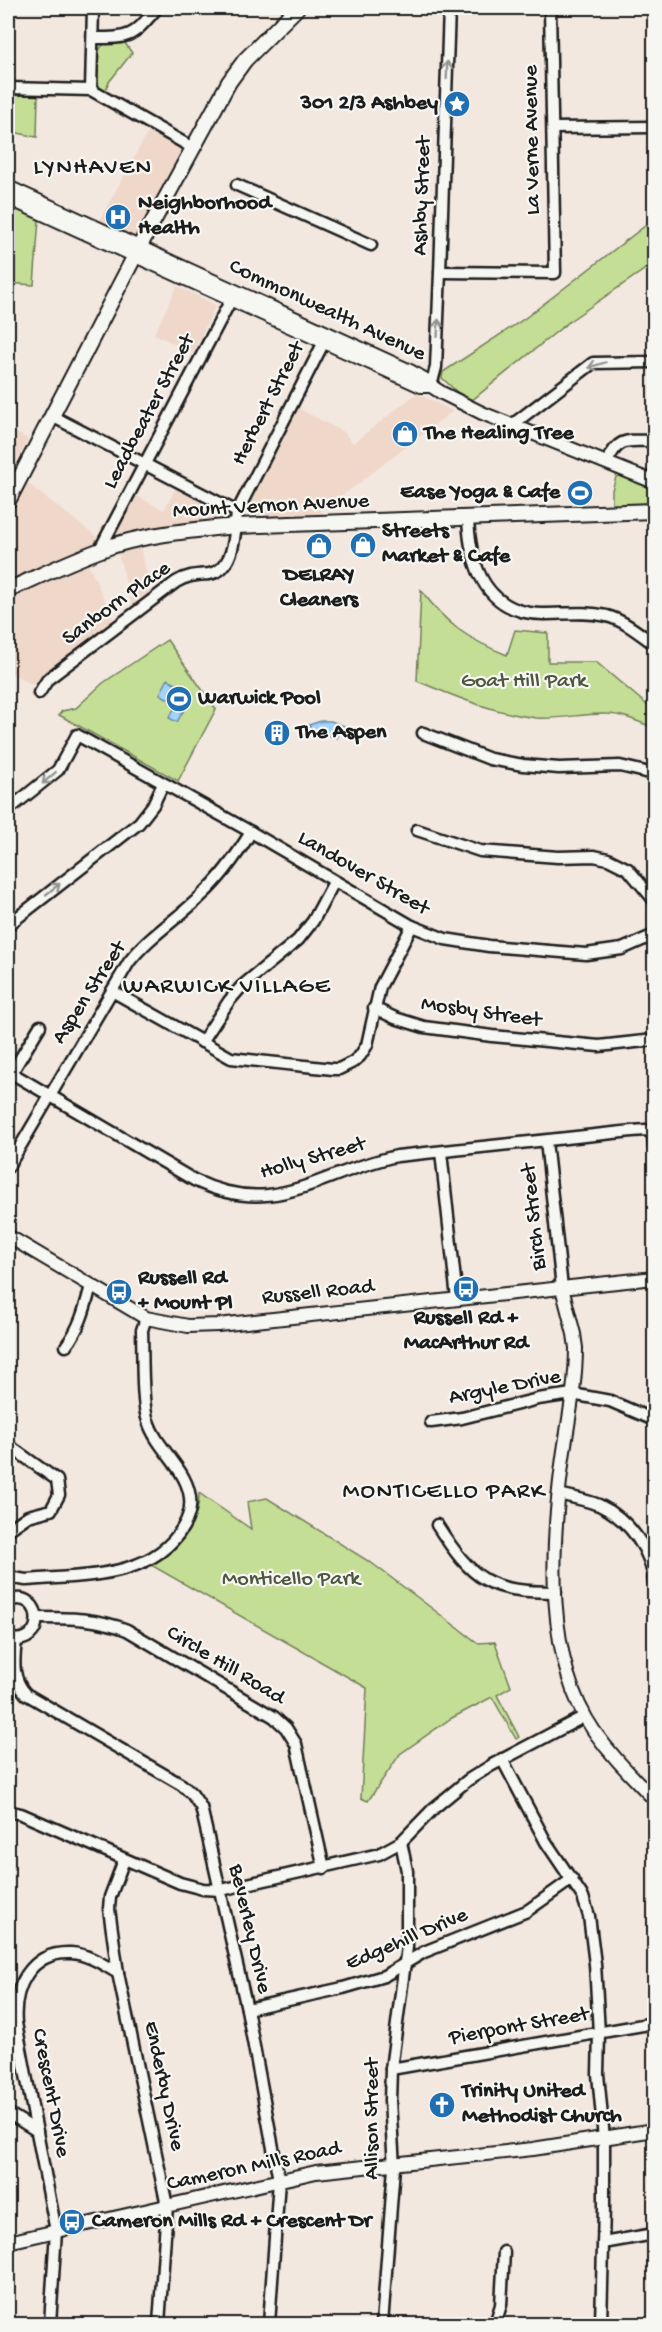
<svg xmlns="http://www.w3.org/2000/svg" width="662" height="2332" font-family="'Gochi Hand',sans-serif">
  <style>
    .built { fill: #efd8ca }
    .green { fill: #c4de95; stroke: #707d58; stroke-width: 1.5 }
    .water { fill: #a0d3fd; stroke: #6b8aa3; stroke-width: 1.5 }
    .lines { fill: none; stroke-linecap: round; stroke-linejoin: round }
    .minor-casing { stroke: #1c1c1c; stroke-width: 15 }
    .tertiary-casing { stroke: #1c1c1c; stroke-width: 16 }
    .secondary-casing { stroke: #1c1c1c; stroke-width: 18 }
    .minor { stroke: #f6f6f2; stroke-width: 10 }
    .tertiary { stroke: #f6f6f2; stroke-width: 12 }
    .secondary { stroke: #f6f6f2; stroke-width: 14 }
    .oneway { stroke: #949492 }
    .labels { text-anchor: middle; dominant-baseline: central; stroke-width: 4.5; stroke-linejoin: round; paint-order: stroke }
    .poi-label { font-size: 22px; font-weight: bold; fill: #1c1c1c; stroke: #f6f6f2; text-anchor: start }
    .street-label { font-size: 22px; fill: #1c1c1c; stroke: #f6f6f2 }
    .park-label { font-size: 22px; fill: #4e5640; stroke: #f6f6f2 }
    .neighbourhood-label { font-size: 24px; letter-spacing: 1.5px; fill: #1c1c1c; stroke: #f6f6f2 }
  </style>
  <rect width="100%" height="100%" fill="#f3e8e0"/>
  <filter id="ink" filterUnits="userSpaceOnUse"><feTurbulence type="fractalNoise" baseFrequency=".0167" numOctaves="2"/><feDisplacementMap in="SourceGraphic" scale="12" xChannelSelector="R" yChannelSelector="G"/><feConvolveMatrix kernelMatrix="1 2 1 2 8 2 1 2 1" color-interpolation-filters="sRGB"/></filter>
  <g filter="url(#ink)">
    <g class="built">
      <path d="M148,132L184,151L135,238L99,221Z"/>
      <path d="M177,286L216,305L193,353L154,334Z"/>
      <path d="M417,393L453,411L328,507H322L321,516L263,521L249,517L243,508L294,406L344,432L353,443Z"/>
      <path d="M8,428L28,439L8,480Z"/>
      <path d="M25,481L98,538L96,543L8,583V515Z"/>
      <path d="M176,487L221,510L220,520L112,536L133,494L164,510Z"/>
      <path d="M140,546L152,595L133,609L118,552Z"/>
      <path d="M88,563L115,623L33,685L8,672V598Z"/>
    </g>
    <g class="green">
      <path d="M106,43H125L132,53L109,82L105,92L97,86C97,73 93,49 106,43Z"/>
      <path d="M8,95H38L37,137L8,131Z"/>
      <path d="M8,205L39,219L34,285L8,283Z"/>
      <path d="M654,219V263L571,320L471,401L457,392L442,378L443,372L524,319Z"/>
      <path d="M617,474L654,488V507L612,508V490Z"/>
      <path d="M421,590C446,624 467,639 507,655L515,630L548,633V662H596L653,710L654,728C639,722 623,714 606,714C583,713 559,720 536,718C491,712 459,698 417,681Z"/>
      <path d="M167,640L216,709L178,781L59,715L62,711L76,708L103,683Z"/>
      <path d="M199,1493L251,1529L247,1502L267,1498L373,1564L478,1643L495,1642L511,1687L497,1695L519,1737L516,1739L492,1697L450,1719L400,1754L368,1801L361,1798L367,1688L151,1565C176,1547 200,1526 199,1493Z"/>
    </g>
    <g class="water">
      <path d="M168,679L193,694L177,722L169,718L177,704L160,694Z"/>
      <path d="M321,721H331L344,726L337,738L327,735L315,737L309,725Z"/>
    </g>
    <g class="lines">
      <defs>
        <g id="minor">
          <path d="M93,38C132,38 132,37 157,8"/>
          <path d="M8,88L91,90L193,148"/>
          <path d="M91,90L93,8"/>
          <path d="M553,128L654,127"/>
          <path d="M237,185L371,245"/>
          <path d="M440,272L555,273L550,8"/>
          <path d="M431,386L436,367L440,272L449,8"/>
          <path d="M52,416L237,512"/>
          <path d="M512,425L593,363L654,362"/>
          <path d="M607,462C619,436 628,441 654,441"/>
          <path d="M468,518C470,567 486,613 543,614C565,614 585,611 607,616C625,621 640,634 654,644"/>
          <path d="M99,551L234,294"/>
          <path d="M39,693L48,679L176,582C187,575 197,575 209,574C235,570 235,532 237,512L328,334"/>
          <path d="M423,733L490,759L523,765L559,768L620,766L654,774"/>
          <path d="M8,810L58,770L77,735L251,832L412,926L445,939L489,946L586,954L622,949L654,935"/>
          <path d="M417,830L480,851L558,857L594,856L608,859L628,869L654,900"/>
          <path d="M8,925L139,823L153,805L163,784"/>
          <path d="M112,991L231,1058L333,1069H339L353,1062L360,1056L367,1045L380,987L412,926"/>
          <path d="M374,1008L395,1018L424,1027L492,1036L599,1046L654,1040"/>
          <path d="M202,1042L229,1001L242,986L298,940L313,921L334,882"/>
          <path d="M8,1071L194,1180C276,1220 319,1172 397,1156L632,1131L646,1130L654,1134"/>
          <path d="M11,1074L40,1026"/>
          <path d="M653,1133L654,1148"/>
          <path d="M546,1141L562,1288"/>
          <path d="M441,1152L457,1299"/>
          <path d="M8,1167L129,962C150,935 178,919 202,895C222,877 237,855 251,832"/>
          <path d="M66,1346C80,1328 85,1308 91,1286"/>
          <path d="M431,1422L462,1418L538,1399L572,1394L610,1401L654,1420"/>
          <path d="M8,1445L57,1480L59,1495L51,1510L28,1516L8,1530"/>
          <path d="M558,1494C572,1497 586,1500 599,1505C629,1519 652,1551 654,1583"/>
          <path d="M437,1525C473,1581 489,1592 556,1592"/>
          <path d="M8,1574L14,1578L26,1580C80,1575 152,1580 183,1527C189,1517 192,1504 189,1492C183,1466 156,1447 148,1421C141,1402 143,1353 142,1330L146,1318"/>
          <path d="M8,1601C45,1587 47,1650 8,1638"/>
          <path d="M37,1618C69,1618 97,1618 127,1630L274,1717L286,1728L296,1744L324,1868"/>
          <path d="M16,1640C14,1660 11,1678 26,1694L182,1785L192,1794L201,1807L247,2009L279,2180L269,2324"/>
          <path d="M502,1759L546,1842L583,1897L589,1916L595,1964L599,2033L598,2074L604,2139V2207L601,2324"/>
          <path d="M8,1811L21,1814L180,1883L203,1889L221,1890L379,1854L401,1842L434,1808L468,1780L492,1765L585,1716"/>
          <path d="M124,1860L110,1897L109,1909L118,1973L167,2206L159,2324"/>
          <path d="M247,2009L343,1988L384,1976L424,1952L527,1911L572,1879"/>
          <path d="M391,2069L654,2023"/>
          <path d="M8,2113L37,2131"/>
          <path d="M603,2243L654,2234"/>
          <path d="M50,2324L56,2231L16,2023C13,1988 30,1951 71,1953C88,1954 104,1965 118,1973"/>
          <path d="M382,2324L394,2167L390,2101L391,2069L407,1947V1871L401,1842"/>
          <path d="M495,2324L501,2305L504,2252"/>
        </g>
        <g id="tertiary">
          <path d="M8,187L410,371L426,380L431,386L442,393L482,413L654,482"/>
          <path d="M8,198L421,386H431"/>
          <path d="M8,1236L146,1318L188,1326L218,1325L654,1278"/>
          <path d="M562,1288L574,1334L576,1348C576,1387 567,1427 562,1465C551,1548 545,1660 594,1731C613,1758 632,1776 654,1799"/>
          <path d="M8,2242L316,2172L533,2149L654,2130"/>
        </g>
        <g id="secondary">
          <path d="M8,501L143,240L229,82L245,60L297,8"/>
          <path d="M8,590C44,574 80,556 118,544C156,533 196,530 236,526L654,511"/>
        </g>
      </defs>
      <use href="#minor" class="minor-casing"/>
      <use href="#tertiary" class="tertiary-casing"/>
      <use href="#secondary" class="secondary-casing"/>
      <use href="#minor" class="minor"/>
      <use href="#tertiary" class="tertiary"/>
      <use href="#secondary" class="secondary"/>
    </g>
    <defs><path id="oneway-shaft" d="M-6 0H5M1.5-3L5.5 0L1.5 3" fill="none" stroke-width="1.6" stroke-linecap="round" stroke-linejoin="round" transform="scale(1.5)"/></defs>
    <g class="oneway">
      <use href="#oneway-shaft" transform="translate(447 70) rotate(-88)"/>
      <use href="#oneway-shaft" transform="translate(438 328) rotate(-87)"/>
      <use href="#oneway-shaft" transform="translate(597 365) rotate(163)"/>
      <use href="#oneway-shaft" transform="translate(49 778) rotate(139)"/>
      <use href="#oneway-shaft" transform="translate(53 889) rotate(-38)"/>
    </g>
  </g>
  <defs>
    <symbol id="sight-disc" viewBox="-11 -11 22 22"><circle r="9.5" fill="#1f6fb2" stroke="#f6f6f2"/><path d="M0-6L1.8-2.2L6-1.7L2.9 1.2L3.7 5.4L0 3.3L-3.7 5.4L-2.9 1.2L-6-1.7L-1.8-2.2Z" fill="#fff"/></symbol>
    <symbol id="hospital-disc" viewBox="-11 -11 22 22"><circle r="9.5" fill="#1f6fb2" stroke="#f6f6f2"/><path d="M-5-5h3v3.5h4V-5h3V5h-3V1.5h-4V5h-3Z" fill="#fff"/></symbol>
    <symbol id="shop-disc" viewBox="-11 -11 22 22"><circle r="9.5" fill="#1f6fb2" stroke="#f6f6f2"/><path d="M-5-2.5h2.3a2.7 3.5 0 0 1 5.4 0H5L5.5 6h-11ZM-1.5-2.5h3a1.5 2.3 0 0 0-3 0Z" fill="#fff"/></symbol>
    <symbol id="stadium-disc" viewBox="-11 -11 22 22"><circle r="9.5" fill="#1f6fb2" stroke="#f6f6f2"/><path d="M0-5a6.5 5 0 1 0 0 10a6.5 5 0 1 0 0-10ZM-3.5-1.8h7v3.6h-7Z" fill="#fff"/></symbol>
    <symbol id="building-disc" viewBox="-11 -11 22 22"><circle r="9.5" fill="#1f6fb2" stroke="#f6f6f2"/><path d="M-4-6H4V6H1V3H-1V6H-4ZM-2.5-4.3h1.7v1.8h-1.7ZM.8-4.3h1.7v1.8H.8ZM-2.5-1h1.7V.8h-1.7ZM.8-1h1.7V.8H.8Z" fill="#fff"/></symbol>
    <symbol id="bus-disc" viewBox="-11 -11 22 22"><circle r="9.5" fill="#1f6fb2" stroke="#f6f6f2"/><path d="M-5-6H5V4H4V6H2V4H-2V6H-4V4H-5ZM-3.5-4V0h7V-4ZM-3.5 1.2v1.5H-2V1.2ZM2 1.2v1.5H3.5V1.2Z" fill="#fff"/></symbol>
    <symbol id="church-disc" viewBox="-11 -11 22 22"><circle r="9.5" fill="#1f6fb2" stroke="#f6f6f2"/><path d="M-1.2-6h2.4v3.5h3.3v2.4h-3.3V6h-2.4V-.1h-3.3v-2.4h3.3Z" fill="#fff"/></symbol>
  </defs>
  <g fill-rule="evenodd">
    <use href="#sight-disc" x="442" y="89" width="30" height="30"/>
    <use href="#hospital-disc" x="103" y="202" width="30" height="30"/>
    <use href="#shop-disc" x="390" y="419" width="30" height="30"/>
    <use href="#stadium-disc" x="565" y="478" width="30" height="30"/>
    <use href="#shop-disc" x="348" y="530" width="30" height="30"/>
    <use href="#shop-disc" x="304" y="531" width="30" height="30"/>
    <use href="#stadium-disc" x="164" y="684" width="30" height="30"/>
    <use href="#building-disc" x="262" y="718" width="30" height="30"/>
    <use href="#bus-disc" x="451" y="1274" width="30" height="30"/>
    <use href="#bus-disc" x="104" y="1277" width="30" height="30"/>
    <use href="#church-disc" x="427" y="2090" width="30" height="30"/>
    <use href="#bus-disc" x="57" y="2207" width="30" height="30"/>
  </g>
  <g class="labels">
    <g class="poi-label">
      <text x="438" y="104" text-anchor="end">301 2/3 Ashbey</text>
      <text x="138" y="204">Neighborhood<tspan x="138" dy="25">Health</tspan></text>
      <text x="424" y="434">The Healing Tree</text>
      <text x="560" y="493" text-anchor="end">Ease Yoga &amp; Cafe</text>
      <text x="382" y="532">Streets<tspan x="382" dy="25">Market &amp; Cafe</tspan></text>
      <text x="319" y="576" text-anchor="middle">DELRAY<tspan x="319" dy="25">Cleaners</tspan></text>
      <text x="198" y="699">Warwick Pool</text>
      <text x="296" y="733">The Aspen</text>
      <text x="138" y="1279">Russell Rd<tspan x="138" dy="25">+ Mount Pl</tspan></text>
      <text x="466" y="1319" text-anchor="middle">Russell Rd +<tspan x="466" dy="25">MacArthur Rd</tspan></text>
      <text x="462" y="2092">Trinity United<tspan x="462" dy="25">Methodist Church</tspan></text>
      <text x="92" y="2222">Cameron Mills Rd + Crescent Dr</text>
    </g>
    <g class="street-label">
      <text transform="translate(533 140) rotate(-91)">La Verne Avenue</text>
      <text transform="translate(423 196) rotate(-88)">Ashby Street</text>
      <text transform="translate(327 311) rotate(25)">Commonwealth Avenue</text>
      <text transform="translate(269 404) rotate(-63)">Herbert Street</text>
      <text transform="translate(150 412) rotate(-62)">Leadbeater Street</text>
      <text transform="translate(271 507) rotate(-3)">Mount Vernon Avenue</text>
      <text transform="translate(117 604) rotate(-36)">Sanborn Place</text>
      <text transform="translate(363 874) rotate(30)">Landover Street</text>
      <text transform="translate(90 993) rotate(-57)">Aspen Street</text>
      <text transform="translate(481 1013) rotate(8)">Mosby Street</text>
      <text transform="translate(313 1159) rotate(-16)">Holly Street</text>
      <text transform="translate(535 1217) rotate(-96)">Birch Street</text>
      <text transform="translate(318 1293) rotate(-6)">Russell Road</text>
      <text transform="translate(505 1388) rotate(-11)">Argyle Drive</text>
      <text transform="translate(225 1666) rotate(31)">Circle Hill Road</text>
      <text transform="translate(249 1929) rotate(77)">Beverley Drive</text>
      <text transform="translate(407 1940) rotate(-23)">Edgehill Drive</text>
      <text transform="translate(519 2027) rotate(-10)">Pierpont Street</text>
      <text transform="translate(163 2086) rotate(78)">Enderby Drive</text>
      <text transform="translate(50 2093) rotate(79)">Crescent Drive</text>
      <text transform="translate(373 2119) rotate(-90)">Allison Street</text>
      <text transform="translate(254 2167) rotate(-12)">Cameron Mills Road</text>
    </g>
    <g class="park-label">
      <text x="524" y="682">Goat Hill Park</text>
      <text x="291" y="1580">Monticello Park</text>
    </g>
    <g class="neighbourhood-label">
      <text x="93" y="168">LYNHAVEN</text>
      <text x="227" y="987">WARWICK VILLAGE</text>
      <text x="444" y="1492">MONTICELLO PARK</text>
    </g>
  </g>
  <rect width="662" height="2332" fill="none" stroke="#f6f6f2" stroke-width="30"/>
  <rect x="15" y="15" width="632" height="2302" fill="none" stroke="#1c1c1c" stroke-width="2" filter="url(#ink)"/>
</svg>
